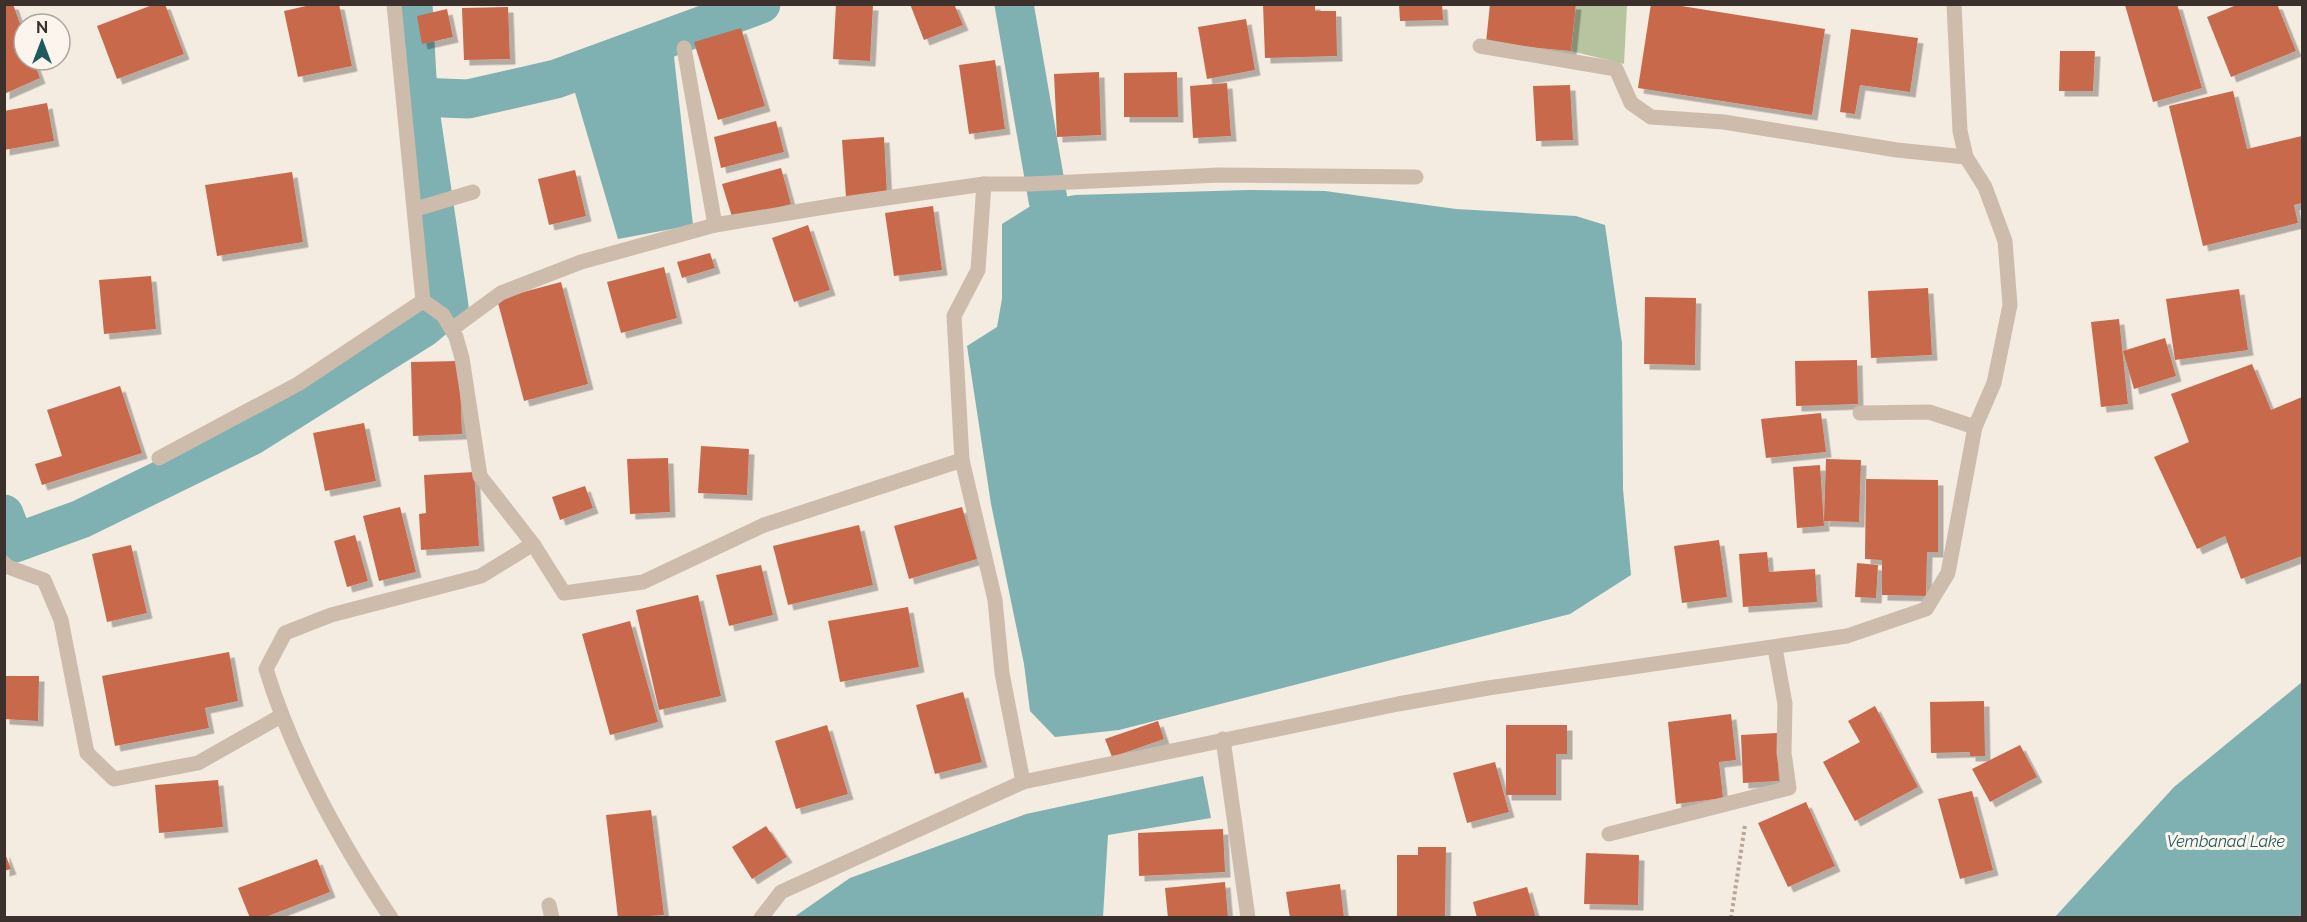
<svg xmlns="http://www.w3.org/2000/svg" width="2307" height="922" font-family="Raleway,sans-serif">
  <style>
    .green { fill: #b8c4a0 }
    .water { fill: #7fb0b2 }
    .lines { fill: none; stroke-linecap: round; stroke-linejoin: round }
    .canal { stroke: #7fb0b2; stroke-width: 39 }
    .building { fill: #c8694b; filter: url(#shadow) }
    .path { stroke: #b9a596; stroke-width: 4; stroke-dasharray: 3 3; stroke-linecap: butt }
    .street { stroke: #cdbbac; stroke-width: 15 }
    .labels { text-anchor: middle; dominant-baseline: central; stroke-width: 6; stroke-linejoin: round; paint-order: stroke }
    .water-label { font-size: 16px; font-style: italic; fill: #1f5a5e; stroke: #fbf5ee }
  </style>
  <defs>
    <filter id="shadow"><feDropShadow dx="5.5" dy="5.5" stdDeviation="0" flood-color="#0004"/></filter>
  </defs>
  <rect width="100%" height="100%" fill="#f4ebe1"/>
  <path class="green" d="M1576,5H1627L1624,64L1571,51Z"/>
  <g class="water">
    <path d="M673,48L693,225L618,239L571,79Z"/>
    <path d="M1249,190L1325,191L1456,209L1576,216L1605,225L1622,343L1623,489L1631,575L1570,614L1119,730L1055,737L1030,711L1024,664L991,504L967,346L997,327L1002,299V224L1037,202L1075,195Z"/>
    <path d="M2302,682V917H2055L2174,787Z"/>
    <path d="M1203,776L1211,818L1108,835L1103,917H794L850,878L1026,814Z"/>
  </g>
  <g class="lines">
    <g class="canal">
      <path d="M1014,4L1048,200"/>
      <path d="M418,97L468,99L556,79L761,4"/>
      <path d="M4,514L15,543L81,519L251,436L423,328L449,306L418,97L413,4"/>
    </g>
  </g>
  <g class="building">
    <path d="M4,4H13L24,35V60H33L40,78L4,94Z"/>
    <path d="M155,4H165L184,54L117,79L97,26Z"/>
    <path d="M315,4H339L352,66L298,77L284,11Z"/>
    <path d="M836,4L873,5L870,61L833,59Z"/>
    <path d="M910,4H954L963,25L924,40Z"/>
    <path d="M1263,4H1315V11H1336L1337,56L1265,58Z"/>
    <path d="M1399,4H1442L1443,20L1400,21Z"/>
    <path d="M1490,4H1576L1571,51L1486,43Z"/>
    <path d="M1651,4H1669L1825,29L1812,115L1638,88Z"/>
    <path d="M2177,4L2202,88L2153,102L2125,5Z"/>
    <path d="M2239,4H2277L2296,51L2231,77L2207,17Z"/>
    <path d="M508,7L510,59L464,60L462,8Z"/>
    <path d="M447,9L453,37L422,44L417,16Z"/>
    <path d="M1246,19L1255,70L1207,79L1198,27Z"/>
    <path d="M741,28L765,106L718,120L694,42Z"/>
    <path d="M1851,29L1918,38L1910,92L1860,85L1855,114L1840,112Z"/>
    <path d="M2060,51H2095L2093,91H2059Z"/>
    <path d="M995,60L1005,129L969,134L959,65Z"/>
    <path d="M1099,72L1101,135L1057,137L1054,74Z"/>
    <path d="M1177,72L1178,117H1124V73Z"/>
    <path d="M1227,83L1231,136L1193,138L1190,86Z"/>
    <path d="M1570,85L1573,140L1536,141L1533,86Z"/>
    <path d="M2233,91L2247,149L2302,136V203L2294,205L2298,223L2203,246L2169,106Z"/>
    <path d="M47,103L54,141L4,150V111Z"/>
    <path d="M776,121L784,152L721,168L714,137Z"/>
    <path d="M884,137L887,195L846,197L842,140Z"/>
    <path d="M781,168L791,204L733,220L722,184Z"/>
    <path d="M575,170L586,216L549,225L538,179Z"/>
    <path d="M292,172L303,242L217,256L205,185Z"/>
    <path d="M933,206L942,270L894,276L885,213Z"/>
    <path d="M808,225L830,290L794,302L772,238Z"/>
    <path d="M710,253L715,268L682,278L677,262Z"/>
    <path d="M664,267L677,318L621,333L607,282Z"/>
    <path d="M151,276L156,329L104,334L99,280Z"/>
    <path d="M561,282L588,384L524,401L497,299Z"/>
    <path d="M1928,288L1932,355L1871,358L1868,291Z"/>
    <path d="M2239,289L2248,350L2175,360L2166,299Z"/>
    <path d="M1645,297L1696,298L1695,365L1644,364Z"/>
    <path d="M2119,319L2128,404L2101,407L2091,322Z"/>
    <path d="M2165,338L2176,376L2134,389L2123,351Z"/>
    <path d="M1857,360L1858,404L1796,406L1795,361Z"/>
    <path d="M459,361L462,434L413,436L411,362Z"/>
    <path d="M2252,364L2271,410L2302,397V556L2241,579L2225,536L2197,549L2154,457L2189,442L2171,394Z"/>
    <path d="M120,386L142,453L42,485L35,464L62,456L47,410Z"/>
    <path d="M1821,413L1826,452L1766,458L1761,419Z"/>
    <path d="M364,423L376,481L325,491L313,433Z"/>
    <path d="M701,446L749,449L747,495L698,493Z"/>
    <path d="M668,458L670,512L630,514L627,459Z"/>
    <path d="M1826,459L1861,460L1859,522L1824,521Z"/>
    <path d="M1820,465L1824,526L1797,528L1793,467Z"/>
    <path d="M474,472L479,546L421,550L419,514L426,513L424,475Z"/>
    <path d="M1866,479L1938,480V552H1927L1926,596L1882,595V560L1865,559Z"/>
    <path d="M585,486L593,508L560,520L552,497Z"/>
    <path d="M400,507L416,572L379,581L363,516Z"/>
    <path d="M962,507L977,559L909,579L894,526Z"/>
    <path d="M859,525L873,585L788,605L773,546Z"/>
    <path d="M355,535L368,581L347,587L334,541Z"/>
    <path d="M1719,540L1727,597L1682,603L1674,546Z"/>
    <path d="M131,545L147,613L107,622L92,554Z"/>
    <path d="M1767,552L1769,572L1815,569L1817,602L1743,607L1739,554Z"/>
    <path d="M1857,563L1878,565L1876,598L1855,597Z"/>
    <path d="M761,565L773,615L729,626L716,575Z"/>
    <path d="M698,595L721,696L659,710L636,610Z"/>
    <path d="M908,607L919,667L840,682L828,621Z"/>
    <path d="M630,621L658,722L610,735L582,634Z"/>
    <path d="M229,652L238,701L205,708L209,728L115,746L102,676Z"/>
    <path d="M4,676H39L38,721L4,719Z"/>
    <path d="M963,692L982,762L935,774L916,705Z"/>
    <path d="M1984,701L1985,756H1970V752L1931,753L1930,702Z"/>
    <path d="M1875,706L1918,787L1855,821L1823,762L1860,742L1848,721Z"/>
    <path d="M1731,714L1736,760L1719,762L1723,798L1676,804L1668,722Z"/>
    <path d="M1158,721L1164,739L1112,757L1105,739Z"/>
    <path d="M827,725L848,794L796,809L775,741Z"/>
    <path d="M1506,725H1567V754H1556V795H1506Z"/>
    <path d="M1777,733L1779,781L1743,783L1741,735Z"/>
    <path d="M2020,745L2037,777L1990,802L1972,769Z"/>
    <path d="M1495,762L1509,812L1467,823L1453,773Z"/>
    <path d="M218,780L223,827L159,833L155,785Z"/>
    <path d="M1972,791L1993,870L1960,879L1938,799Z"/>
    <path d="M1806,802L1835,866L1788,887L1758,823Z"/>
    <path d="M651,810L664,915L618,918L606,815Z"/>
    <path d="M766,826L787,857L752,879L732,847Z"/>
    <path d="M1223,829L1225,872L1139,876L1138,833Z"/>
    <path d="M1418,847H1446L1445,918H1397V855H1418Z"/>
    <path d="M4,851L11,869L4,871Z"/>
    <path d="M1586,853L1639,855L1638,905L1584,904Z"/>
    <path d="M317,859L330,892L263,918H250L238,888Z"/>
    <path d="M1225,882L1228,918H1168L1165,888Z"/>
    <path d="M1340,884L1344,918H1290L1286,892Z"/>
    <path d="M1527,887L1536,918H1477L1473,902Z"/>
  </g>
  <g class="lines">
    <path class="path" d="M1731,918L1745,825"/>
    <g class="street">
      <path d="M394,4L423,301L443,315L456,337L462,358L480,476L533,544"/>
      <path d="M1480,46L1616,69L1631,103L1651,117L1724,122L1897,150L1966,157"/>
      <path d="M684,48L715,225"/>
      <path d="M416,209L473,192"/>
      <path d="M452,329L501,293L581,262L715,225L837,205L984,184H1030L1219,175L1416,177"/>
      <path d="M1860,413L1929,412L1975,427"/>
      <path d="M159,458L298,384L423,301"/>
      <path d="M4,563L8,567L44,580L61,620L87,753L114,779L198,763L281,716"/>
      <path d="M1223,739L1248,918"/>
      <path d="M1023,782L1398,704L1488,688L1847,636L1926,609L1948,573L1975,427L1994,383L2010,305L2005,241L1985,187L1966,157L1960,131L1954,4"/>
      <path d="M1609,834L1789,788L1784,753L1785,704L1775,648"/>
      <path d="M549,905L552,918"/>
      <path d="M391,918C341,843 292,754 266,669L285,633L331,615L481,576L533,544L564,593L643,582L764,525L962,460"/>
      <path d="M761,918L781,892L1023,782L1002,673L995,600L962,460L954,316L978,270L984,184"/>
    </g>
  </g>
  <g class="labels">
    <g class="water-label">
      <text x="2226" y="841">Vembanad Lake</text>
    </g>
  </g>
  <rect width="2307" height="922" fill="none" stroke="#3b302b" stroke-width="12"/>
  <g transform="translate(42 42)"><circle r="28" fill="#fbf5ee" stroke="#aea6a0" stroke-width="1.5"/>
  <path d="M0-4.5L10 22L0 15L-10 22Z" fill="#1f5a5e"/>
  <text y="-9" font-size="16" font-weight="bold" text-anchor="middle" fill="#3b302b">N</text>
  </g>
</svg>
